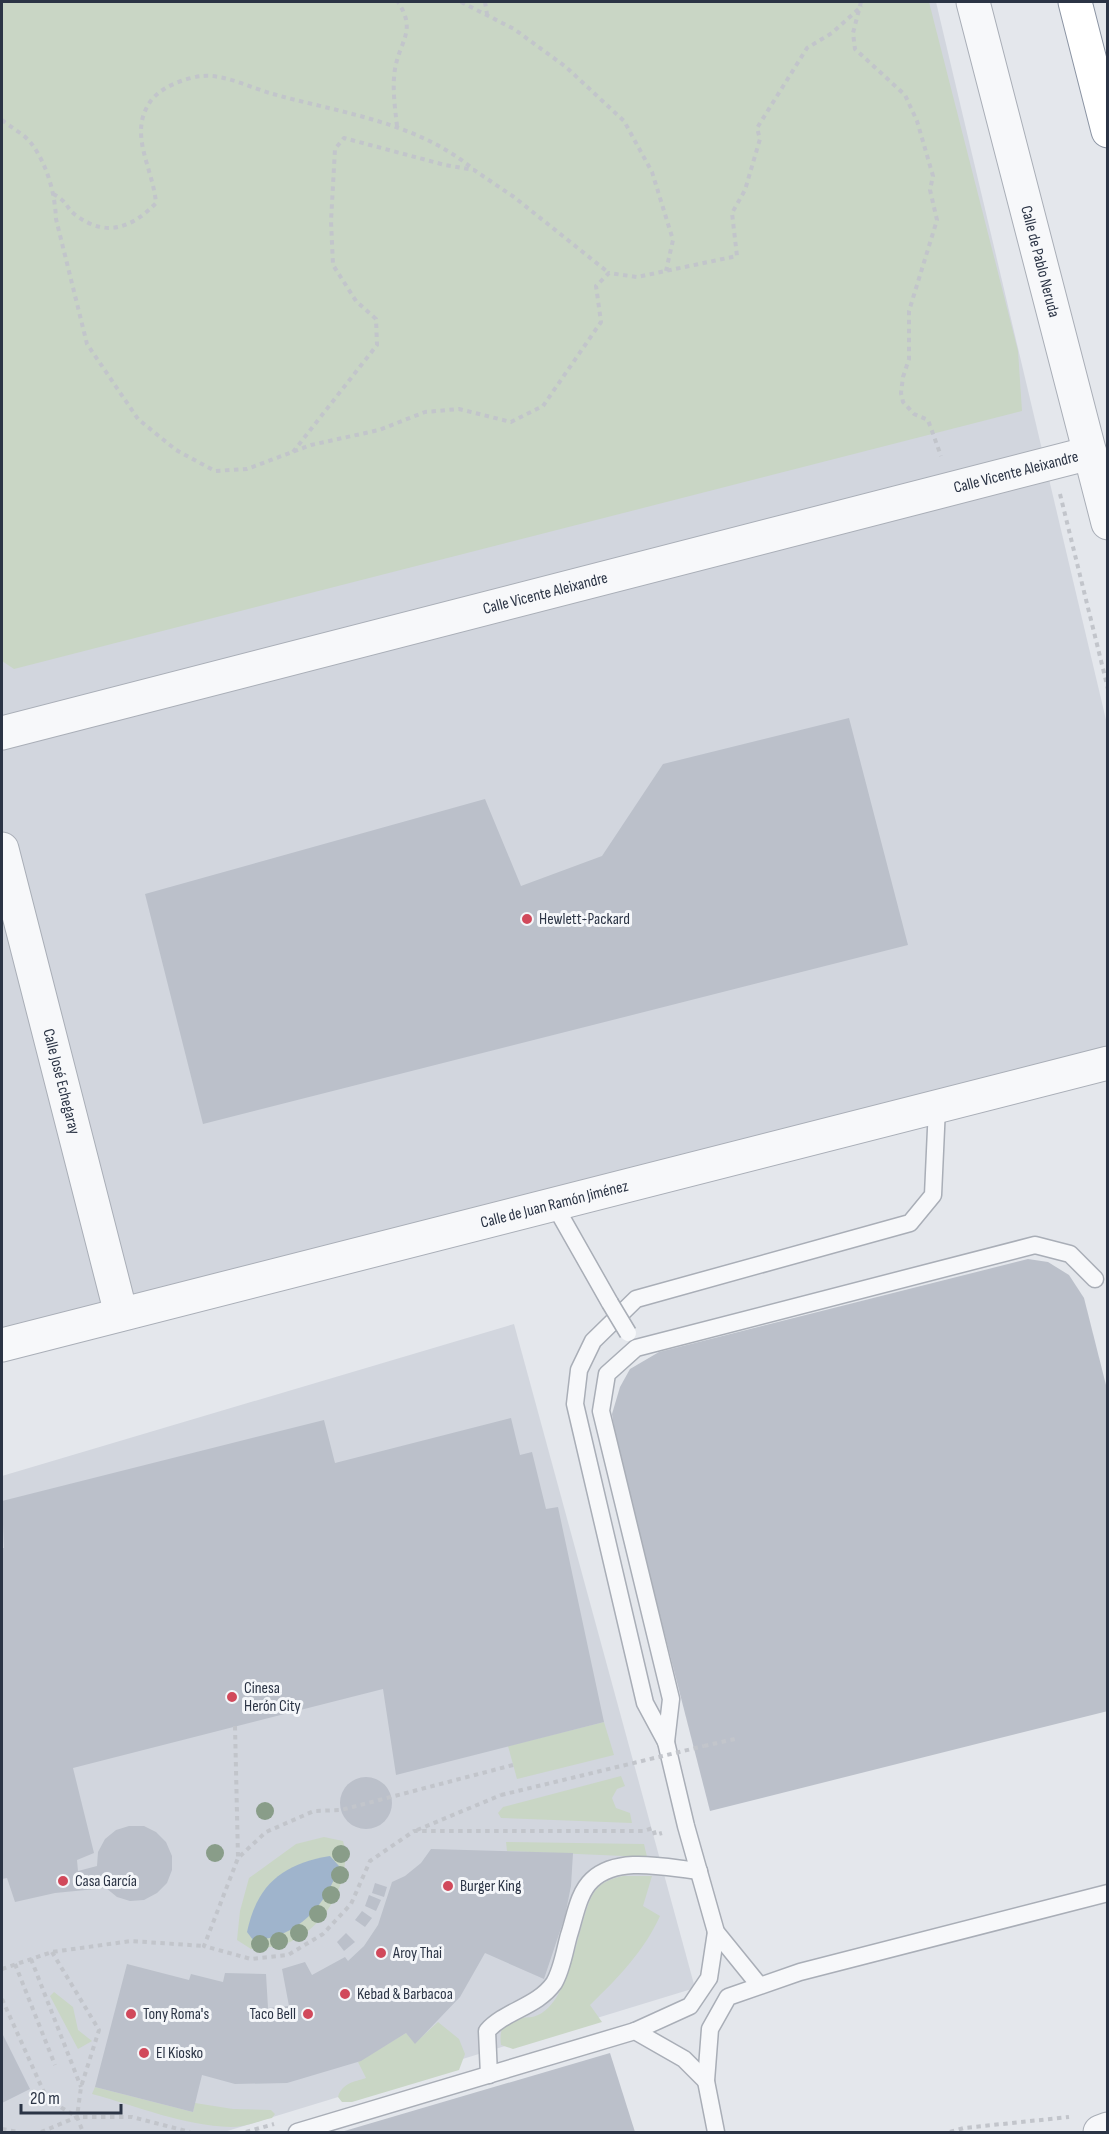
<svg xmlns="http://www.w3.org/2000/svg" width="1109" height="2134" font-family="'Sofia Sans Condensed',sans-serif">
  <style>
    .built { fill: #d2d6de }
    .green { fill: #c9d6c5 }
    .water { fill: #9fb4cc }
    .building { fill: #bbc0ca }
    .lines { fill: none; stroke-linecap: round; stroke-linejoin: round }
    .service-casing { stroke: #a9aeb7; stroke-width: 19 }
    .minor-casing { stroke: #a9aeb7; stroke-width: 35 }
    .tertiary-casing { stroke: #a9aeb7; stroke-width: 35 }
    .motorway-casing { stroke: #8b94a3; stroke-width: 35 }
    .path { stroke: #c2c5cb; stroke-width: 4; stroke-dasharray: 4.5 4.5; stroke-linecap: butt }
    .service { stroke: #f7f8fa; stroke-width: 16 }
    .minor { stroke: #f7f8fa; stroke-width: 33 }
    .tertiary { stroke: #f7f8fa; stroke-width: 33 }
    .motorway { stroke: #fff; stroke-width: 33 }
    .service-bridge-casing { stroke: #a9aeb7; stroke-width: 19; stroke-linecap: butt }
    .path-bridge { stroke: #c2c5cb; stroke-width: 4; stroke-dasharray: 4.5 4.5; stroke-linecap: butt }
    .service-bridge { stroke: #f7f8fa; stroke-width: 16 }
    .tree { fill: #899d89 }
    .poi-dot { fill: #d1495b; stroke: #f4f6f9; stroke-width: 2 }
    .labels { text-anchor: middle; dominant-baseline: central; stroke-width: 6; stroke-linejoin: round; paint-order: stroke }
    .street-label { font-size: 16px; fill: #2b3445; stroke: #f4f6f9 }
    .poi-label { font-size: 16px; fill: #2b3445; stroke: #f4f6f9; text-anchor: start }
  </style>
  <rect width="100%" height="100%" fill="#e4e7ec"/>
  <g class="built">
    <path d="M2,2H936L1107,724V1048L2,1334Z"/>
    <path d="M514,1324L695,1988L224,2132H2V1476Z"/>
  </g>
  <g class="green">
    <path d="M2,2H929L1018,351L1022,411L14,669L2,661Z"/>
    <path d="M604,1722L614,1755L517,1779L508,1746Z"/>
    <path d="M621,1776L625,1786L617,1789L612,1798L616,1808L630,1813L632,1823L501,1818L498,1813L503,1807Z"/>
    <path d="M324,1837L343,1841C353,1878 327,1925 292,1941C280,1947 265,1948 251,1949L237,1940L240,1911L249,1878L296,1844Z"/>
    <path d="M506,1842L644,1844L647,1857L507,1851Z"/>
    <path d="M623,1876H652L643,1906L660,1916C644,1951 618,1978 590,2005L602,2022L513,2049L501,2045C499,2029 503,2024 516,2016C572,2032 575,1918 595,1891C603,1881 611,1879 623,1876Z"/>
    <path d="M54,1992L73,2007L78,2030L92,2041L78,2049L50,1996Z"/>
    <path d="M438,2022L459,2039L465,2054L459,2070L352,2102H342L338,2097C342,2083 354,2082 366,2078L358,2062L406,2033L415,2043Z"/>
    <path d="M95,2087L193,2112L195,2103L233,2109L271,2110L275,2114L272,2118C259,2121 244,2127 231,2127C184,2126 137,2106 92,2094Z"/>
  </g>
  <path class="water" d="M330,1856L339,1866C327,1905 296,1939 253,1940L247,1932C257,1884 283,1864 330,1856Z"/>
  <g class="building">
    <path d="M849,718L908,945L203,1124L145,894L485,799L521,886L602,856L663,764Z"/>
    <path d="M1028,1259L1048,1262L1069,1275L1084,1298L1108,1393V1711L710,1811L617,1448L612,1414L620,1387L630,1369L659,1352Z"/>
    <path d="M511,1418L520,1455L532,1452L546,1509L558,1507L604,1722L396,1775L383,1689L73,1768L94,1853L77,1860L78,1871L97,1866L98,1852L105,1839L116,1830L129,1826H144L156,1832L166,1842L172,1856V1870L167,1883L157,1893L144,1900L130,1901L117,1897L106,1888L55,1893L15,1902L7,1878L2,1879V1548H4L2,1501L324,1420L335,1463Z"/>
    <circle cx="366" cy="1803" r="26"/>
    <path d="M431,1849L573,1853L571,1886L565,1916L544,1979L485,1953L460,1997L415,2044L406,2033L361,2061L287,2083L235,2084L202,2075L193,2112L95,2087L127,1964L189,1980L191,1974L223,1982L225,1973L266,1974L268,2008L289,2006L282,1969L305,1962L312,1975L345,1957L348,1961L364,1946L378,1925L392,1882L405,1876L421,1863Z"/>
    <path d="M375,1883L387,1887L384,1897L372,1893Z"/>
    <path d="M369,1895L381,1900L376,1911L365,1906Z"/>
    <path d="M362,1911L372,1918L365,1927L355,1920Z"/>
    <path d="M346,1933L355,1942L344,1951L337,1942Z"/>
    <path d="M2,2033L30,2089L2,2103Z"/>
    <path d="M610,2053L635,2132H341Z"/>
  </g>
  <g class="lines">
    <defs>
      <g id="service">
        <path d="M555,1206L610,1303"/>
        <path d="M666,1742L671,1699L601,1411L607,1374L636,1348L1035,1245L1070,1254L1095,1279"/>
        <path d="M759,1985L716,1932L686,1826L666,1742L645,1703L575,1404L579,1370L593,1341L636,1299L910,1223L933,1195L937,1107"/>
        <path d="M635,2031L690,2006L709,1978L716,1932"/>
        <path d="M489,2075L487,2031C506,2010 537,2007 554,1983C562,1970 565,1949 569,1935C575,1917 578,1893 592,1880C619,1855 667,1868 699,1871"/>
        <path d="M297,2132L635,2031L684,2059L706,2081"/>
        <path d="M716,2132L706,2081L710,2029L728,1997L800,1972L1108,1893"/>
      </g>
      <g id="minor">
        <path id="s1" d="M973,2L1108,523"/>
        <path id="s2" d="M2,733L1090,453"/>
        <path id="s3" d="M2,849L121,1314"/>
        <path id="s4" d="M2,1345L1108,1063"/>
      </g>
      <path id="tertiary" d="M1100,2132L1108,2129"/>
      <path id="motorway" d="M1075,2L1108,131"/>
    </defs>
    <use href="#service" class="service-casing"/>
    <use href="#minor" class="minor-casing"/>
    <use href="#tertiary" class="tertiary-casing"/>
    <use href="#motorway" class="motorway-casing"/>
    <g class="path">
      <path d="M461,2L514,29L566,67L624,121L652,172L673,240L666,271"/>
      <path d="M485,2L487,14"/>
      <path d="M861,2L853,33L855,49L905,95L917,121L933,176L930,190L937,220L909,311V359L903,377L901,393L903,402L914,414L928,420L941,456"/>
      <path d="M2,120C10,127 24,134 31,143C47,164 55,193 56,219L87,344L138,419L176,450L215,471L247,469L311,445L379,430L425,412L459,409L511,422L543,406L601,322L596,286L609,273L637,277L737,256L732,213L745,190L760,139L757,128L807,48L832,33L862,6"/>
      <path d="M397,126C395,108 392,87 395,69C400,40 417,31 398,2"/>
      <path d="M53,194C68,201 66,209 77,216C107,238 133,227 156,203C153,168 128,134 150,102C160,87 185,78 202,76C225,74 251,88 273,94C341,113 417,122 473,169"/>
      <path d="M293,452L377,345L376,319L356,301L333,265L331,221L335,149L344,138L445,165L474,170L514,197L609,273"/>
      <path d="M1060,494L1108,689"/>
      <path d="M235,1726L238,1857"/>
      <path d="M704,1746L735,1739"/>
      <path d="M513,1765L341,1810L314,1811L266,1832L238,1858L204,1946L251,1959L288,1955L323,1934L351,1904L370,1861L414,1831H643L653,1828L655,1835L662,1833"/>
      <path d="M417,1830L501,1795"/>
      <path d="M52,1952L99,2030L81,2087L77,2117"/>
      <path d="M31,1959L81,2087"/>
      <path d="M15,1964L55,2065"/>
      <path d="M2,1969L52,1952L131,1941L204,1946"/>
      <path d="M2,1999L47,2099L77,2117L83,2132"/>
      <path d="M2,2129L18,2132"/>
      <path d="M41,2132L77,2117H132L190,2132"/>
      <path d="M246,2132L274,2124"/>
      <path d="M950,2132L964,2128L1069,2117"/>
    </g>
    <use href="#service" class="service"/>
    <use href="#minor" class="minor"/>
    <use href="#tertiary" class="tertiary"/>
    <use href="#motorway" class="motorway"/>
    <defs>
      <path id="service-bridge" d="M610,1303L628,1333"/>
    </defs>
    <use href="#service-bridge" class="service-bridge-casing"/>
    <path class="path-bridge" d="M501,1795L704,1746"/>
    <use href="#service-bridge" class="service-bridge"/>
  </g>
  <g class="tree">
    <circle cx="265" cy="1811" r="9"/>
    <circle cx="215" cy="1853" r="9"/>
    <circle cx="341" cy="1854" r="9"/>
    <circle cx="340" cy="1875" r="9"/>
    <circle cx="331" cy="1895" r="9"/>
    <circle cx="318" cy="1914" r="9"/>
    <circle cx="299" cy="1933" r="9"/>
    <circle cx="279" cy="1941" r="9"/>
    <circle cx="260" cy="1944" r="9"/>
  </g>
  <g class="poi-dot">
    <circle cx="527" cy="919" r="6"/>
    <circle cx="232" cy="1697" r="6"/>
    <circle cx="63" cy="1881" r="6"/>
    <circle cx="448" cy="1886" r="6"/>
    <circle cx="381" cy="1953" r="6"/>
    <circle cx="345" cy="1994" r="6"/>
    <circle cx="131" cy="2014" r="6"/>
    <circle cx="308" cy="2014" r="6"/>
    <circle cx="144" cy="2053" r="6"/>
  </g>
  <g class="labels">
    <g class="street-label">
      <text stroke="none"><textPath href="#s1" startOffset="268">Calle de Pablo Neruda</textPath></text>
      <text stroke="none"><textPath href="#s2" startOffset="1047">Calle Vicente Aleixandre</textPath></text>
      <text stroke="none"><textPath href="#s2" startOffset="561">Calle Vicente Aleixandre</textPath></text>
      <text stroke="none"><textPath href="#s3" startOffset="240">Calle José Echegaray</textPath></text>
      <text stroke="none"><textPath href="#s4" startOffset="570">Calle de Juan Ramón Jiménez</textPath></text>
    </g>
    <g class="poi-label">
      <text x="539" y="919">Hewlett-Packard</text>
      <text x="244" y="1688">Cinesa<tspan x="244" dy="18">Herón City</tspan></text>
      <text x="75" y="1881">Casa García</text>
      <text x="460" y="1886">Burger King</text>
      <text x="393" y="1953">Aroy Thai</text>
      <text x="357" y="1994">Kebad &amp; Barbacoa</text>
      <text x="143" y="2014">Tony Roma's</text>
      <text x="296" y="2014" text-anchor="end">Taco Bell</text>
      <text x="156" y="2053">El Kiosko</text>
    </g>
  </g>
  <rect width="1109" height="2134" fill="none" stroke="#2b3445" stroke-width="6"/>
  <path d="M21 2104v9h100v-9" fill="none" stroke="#2b3445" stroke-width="3"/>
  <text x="30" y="2104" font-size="18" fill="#2b3445" stroke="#f4f6f9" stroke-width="4.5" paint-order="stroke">20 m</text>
</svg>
